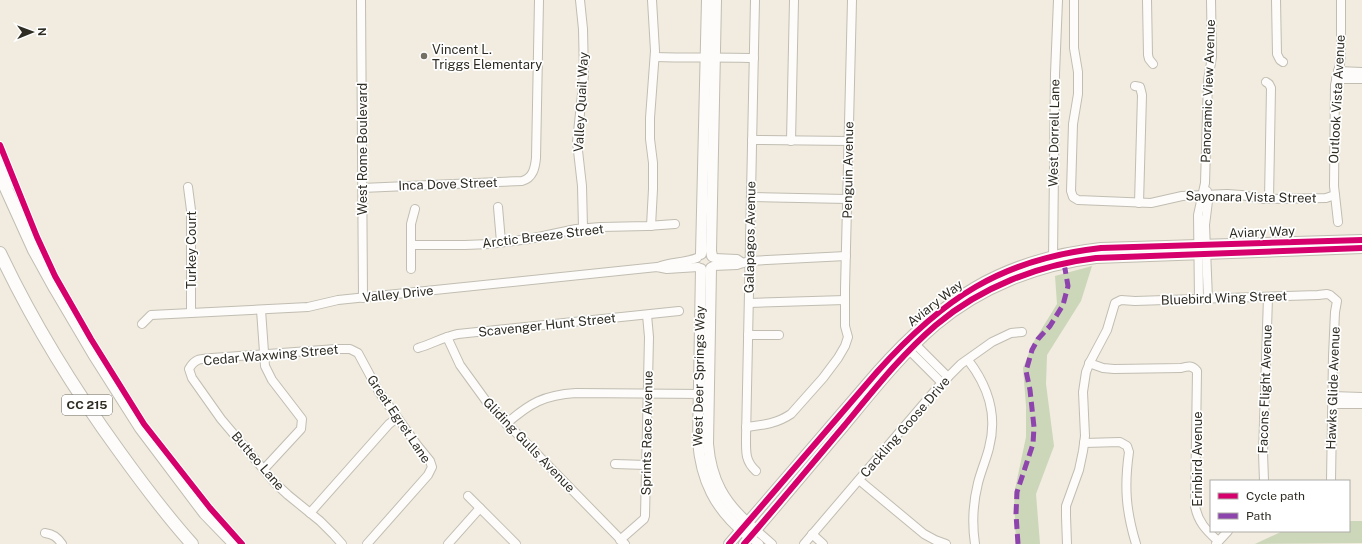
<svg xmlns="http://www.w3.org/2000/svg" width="1362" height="544" font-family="'Public Sans',sans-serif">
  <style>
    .green { fill: #ccd6b9 }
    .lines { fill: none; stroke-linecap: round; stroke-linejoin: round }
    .minor-casing { stroke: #c1bdb2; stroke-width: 10 }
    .major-casing { stroke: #c1bdb2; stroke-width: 12 }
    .highway-casing { stroke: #c1bdb2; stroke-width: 14 }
    .minor { stroke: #fdfcfa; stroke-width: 8 }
    .major { stroke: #fdfcfa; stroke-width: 10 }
    .highway { stroke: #fdfcfa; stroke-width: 12 }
    .quiet { stroke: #8e44ad; stroke-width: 5; stroke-dasharray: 10 5; stroke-linecap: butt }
    .cycleway-casing { stroke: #fff; stroke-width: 8 }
    .cycleway { stroke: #d6006c; stroke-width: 6 }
    .poi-dot { fill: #736f65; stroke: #fff; stroke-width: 1.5 }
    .labels { text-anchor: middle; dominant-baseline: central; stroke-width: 3.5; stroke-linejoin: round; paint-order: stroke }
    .shield { fill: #fff; stroke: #6d6b65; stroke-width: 1 }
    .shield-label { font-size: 12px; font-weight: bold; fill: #2f2c23 }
    .poi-label { font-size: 13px; fill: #2f2c23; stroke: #fff; text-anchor: start }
    .street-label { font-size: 13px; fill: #2f2c23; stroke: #fff }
  </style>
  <rect width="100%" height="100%" fill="#f1ecdf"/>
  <g class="green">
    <path d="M1092,266L1081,301L1047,355L1046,384L1054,446L1036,494L1040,544H1016L1014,494L1026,437V406L1023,368L1033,343L1057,304L1055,276Z"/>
    <path d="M1349,521H1362V543L1255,544L1283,531H1349Z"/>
  </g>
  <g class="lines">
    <defs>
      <g id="minor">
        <path d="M361,0L363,298"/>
        <path d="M580,0L583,29L584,75L577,142L582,186L583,228"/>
        <path d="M755,0L746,438C746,452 745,461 756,471"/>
        <path d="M1074,0V48L1078,72V94L1073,124L1071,191L1073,197L1078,200L1151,203L1182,196L1227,194L1241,195L1264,199L1326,198L1335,195"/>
        <path d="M1147,0L1148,55L1149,59L1153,64"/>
        <path d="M1276,0L1277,54L1280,60L1283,62"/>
        <path d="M655,57C688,58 721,57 754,58"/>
        <path d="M1338,71L1362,72"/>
        <path d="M1336,79H1362"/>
        <path d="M1266,82L1269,84L1271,88L1269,199"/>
        <path d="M1135,86L1140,87L1142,95L1139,203"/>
        <path d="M752,140L849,141"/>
        <path d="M791,141L794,0"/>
        <path d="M188,187L191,210V313"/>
        <path d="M362,188L522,181C533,178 535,168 536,158L539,0"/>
        <path d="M1207,191L1208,201L1205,225L1208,299"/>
        <path d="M751,197L847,199"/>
        <path d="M498,207L501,242"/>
        <path d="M1338,222L1334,186L1335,85L1340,64L1341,52V0"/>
        <path d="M651,226L653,189V163L650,139V118L655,51L652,0"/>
        <path d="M411,245H465L489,244L529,239L576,229L601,227L647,226L675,224"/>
        <path d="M714,258L737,259L743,263"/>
        <path d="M1053,261L1055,74L1058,0"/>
        <path d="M713,266L737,265L749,261L846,256"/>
        <path d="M658,267C670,262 684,263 697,258"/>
        <path d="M411,269V224L415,209"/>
        <path d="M1199,299L1198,215L1205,183L1208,80L1212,57L1211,0"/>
        <path d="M749,303L845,300"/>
        <path d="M261,310L265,366L272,380L302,419L301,429L264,469"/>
        <path d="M142,324L151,315L308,307L338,300L657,267L667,269L698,267"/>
        <path d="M748,335H779"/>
        <path d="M447,337L460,365L489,405L625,544"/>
        <path d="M912,341L948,377"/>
        <path d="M906,347L942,383"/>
        <path d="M418,348C432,344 443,337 458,334L679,311"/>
        <path d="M968,360C988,386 998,414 989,448C986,460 981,471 978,483C973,503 972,524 975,544"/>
        <path d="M1089,363L1103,368L1114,369L1181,368C1188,366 1192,365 1197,371L1195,506C1198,522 1206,530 1218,541"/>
        <path d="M1332,396L1362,397"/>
        <path d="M1332,404H1362"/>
        <path d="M506,424C530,403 544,395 576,393L704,394"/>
        <path d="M746,427C763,425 776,424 791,414L823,378L838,358L845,346L848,337L845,326V289L852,0"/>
        <path d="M1084,443L1120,442L1127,446L1129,452C1124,487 1126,511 1136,544"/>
        <path d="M615,464L646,465"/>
        <path d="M859,480L924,534L935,540L946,544"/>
        <path d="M1264,481L1263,453L1268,297"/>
        <path d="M468,496L516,544"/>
        <path d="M310,513L389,424L397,418"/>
        <path d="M756,530L772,544"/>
        <path d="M45,533C53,534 57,537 62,544"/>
        <path d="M812,534L823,544"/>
        <path d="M750,537L759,544"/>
        <path d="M620,540L644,519L645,516L649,337L647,315"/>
        <path d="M342,544L334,535L320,521L288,495L275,483L221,419L192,378L189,369C195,358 201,359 212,358L336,349H350L358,353L379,392L417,445L430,461L432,467L428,475L367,544"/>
        <path d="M448,544L480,508"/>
        <path d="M804,544L938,387L961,364L992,342L1011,333L1022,332"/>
        <path d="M1067,544L1066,516V506L1079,470L1083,451L1085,436L1083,392L1086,372L1090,362L1107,330L1115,303L1121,300L1135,301L1318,295L1327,294L1330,295L1337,301L1335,312L1333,356L1331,481"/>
        <path d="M1216,544L1228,531"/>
      </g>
      <g id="major">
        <path d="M701,254L707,0"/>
        <path d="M712,256L711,251L716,0"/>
        <path d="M711,268L708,444C711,480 724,503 751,526"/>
        <path d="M701,269L698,441C701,480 715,509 746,534"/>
        <path d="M729,544L877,372C942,299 1001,259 1101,248L1362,240"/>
        <path d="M744,544C778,505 811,465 844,426C873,391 902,354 936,325C981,287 1038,265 1096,258L1362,248"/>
      </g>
      <g id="highway">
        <path d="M0,157L9,183"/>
        <path d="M0,175L34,250L55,288L94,354L141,428L205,513L235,544"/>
        <path d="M0,253C33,323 74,389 119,451C142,483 166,515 192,544"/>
      </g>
    </defs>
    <use href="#minor" class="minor-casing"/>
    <use href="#major" class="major-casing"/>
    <use href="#highway" class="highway-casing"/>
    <use href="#minor" class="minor"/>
    <use href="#major" class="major"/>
    <use href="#highway" class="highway"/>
    <path class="quiet" d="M1018,544L1016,514L1017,492L1033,444L1034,427L1030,390L1026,371L1032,350L1038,339L1050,326L1063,305L1068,286L1064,263"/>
    <defs>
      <g id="cycleway">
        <path d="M0,145L37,237L55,276L91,339L144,424L210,508L242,544"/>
        <path d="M729,544L877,372C942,299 1001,259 1101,248L1362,240"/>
        <path d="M744,544C778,505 811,465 844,426C873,391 902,354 936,325C981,287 1038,265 1096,258L1362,248"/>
      </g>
    </defs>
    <use href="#cycleway" class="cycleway-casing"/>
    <use href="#cycleway" class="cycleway"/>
  </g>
  <circle class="poi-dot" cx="424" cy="56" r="4"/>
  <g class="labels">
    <rect class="shield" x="62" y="395" width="50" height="20" rx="3"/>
    <g class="shield-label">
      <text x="87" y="405">CC 215</text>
    </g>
    <g class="poi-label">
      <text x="432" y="49">Vincent L.<tspan x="432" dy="15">Triggs Elementary</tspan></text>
    </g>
    <g class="street-label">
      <text transform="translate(1208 91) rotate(-88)">Panoramic View Avenue</text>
      <text transform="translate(1337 99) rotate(-87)">Outlook Vista Avenue</text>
      <text transform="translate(581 102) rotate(-87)">Valley Quail Way</text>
      <text transform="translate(1054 133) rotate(-89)">West Dorrell Lane</text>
      <text transform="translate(362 149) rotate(-90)">West Rome Boulevard</text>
      <text transform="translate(848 170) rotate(-89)">Penguin Avenue</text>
      <text transform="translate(448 184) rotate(-2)">Inca Dove Street</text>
      <text transform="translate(1251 197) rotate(1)">Sayonara Vista Street</text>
      <text transform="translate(1262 232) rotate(-2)">Aviary Way</text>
      <text transform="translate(543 236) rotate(-7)">Arctic Breeze Street</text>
      <text transform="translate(750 237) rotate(-89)">Galapagos Avenue</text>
      <text transform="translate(191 250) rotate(-90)">Turkey Court</text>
      <text transform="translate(398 294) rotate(-6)">Valley Drive</text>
      <text transform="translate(1224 298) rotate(-2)">Bluebird Wing Street</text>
      <text transform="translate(935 303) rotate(-38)">Aviary Way</text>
      <text transform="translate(547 325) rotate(-6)">Scavenger Hunt Street</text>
      <text transform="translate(271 355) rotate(-5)">Cedar Waxwing Street</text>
      <text transform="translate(699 376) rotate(-89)">West Deer Springs Way</text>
      <text transform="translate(1333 388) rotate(-88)">Hawks Glide Avenue</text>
      <text transform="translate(1265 389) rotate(-88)">Facons Flight Avenue</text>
      <text transform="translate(399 419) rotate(56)">Great Egret Lane</text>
      <text transform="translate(905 427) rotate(-49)">Cackling Goose Drive</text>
      <text transform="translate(647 433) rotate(-89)">Sprints Race Avenue</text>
      <text transform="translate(529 445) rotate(46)">Gliding Gulls Avenue</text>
      <text transform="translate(1197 459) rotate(-90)">Erinbird Avenue</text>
      <text transform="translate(258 461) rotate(49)">Butteo Lane</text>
    </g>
  </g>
  <rect x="1210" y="480" width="140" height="52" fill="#ffffff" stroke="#acaba7"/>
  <rect x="1218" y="493" width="20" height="6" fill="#d6006c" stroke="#acaba7"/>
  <text x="1246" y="500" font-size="12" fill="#2f2c23">Cycle path</text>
  <rect x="1218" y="513" width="20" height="6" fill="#8e44ad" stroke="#acaba7"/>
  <text x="1246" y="520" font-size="12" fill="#2f2c23">Path</text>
  <g transform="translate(32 32) rotate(89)" stroke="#ffffff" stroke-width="3" paint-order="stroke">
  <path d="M0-3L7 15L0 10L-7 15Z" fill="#2f2c23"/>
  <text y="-6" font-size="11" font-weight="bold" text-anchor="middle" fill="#2f2c23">N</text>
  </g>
</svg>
